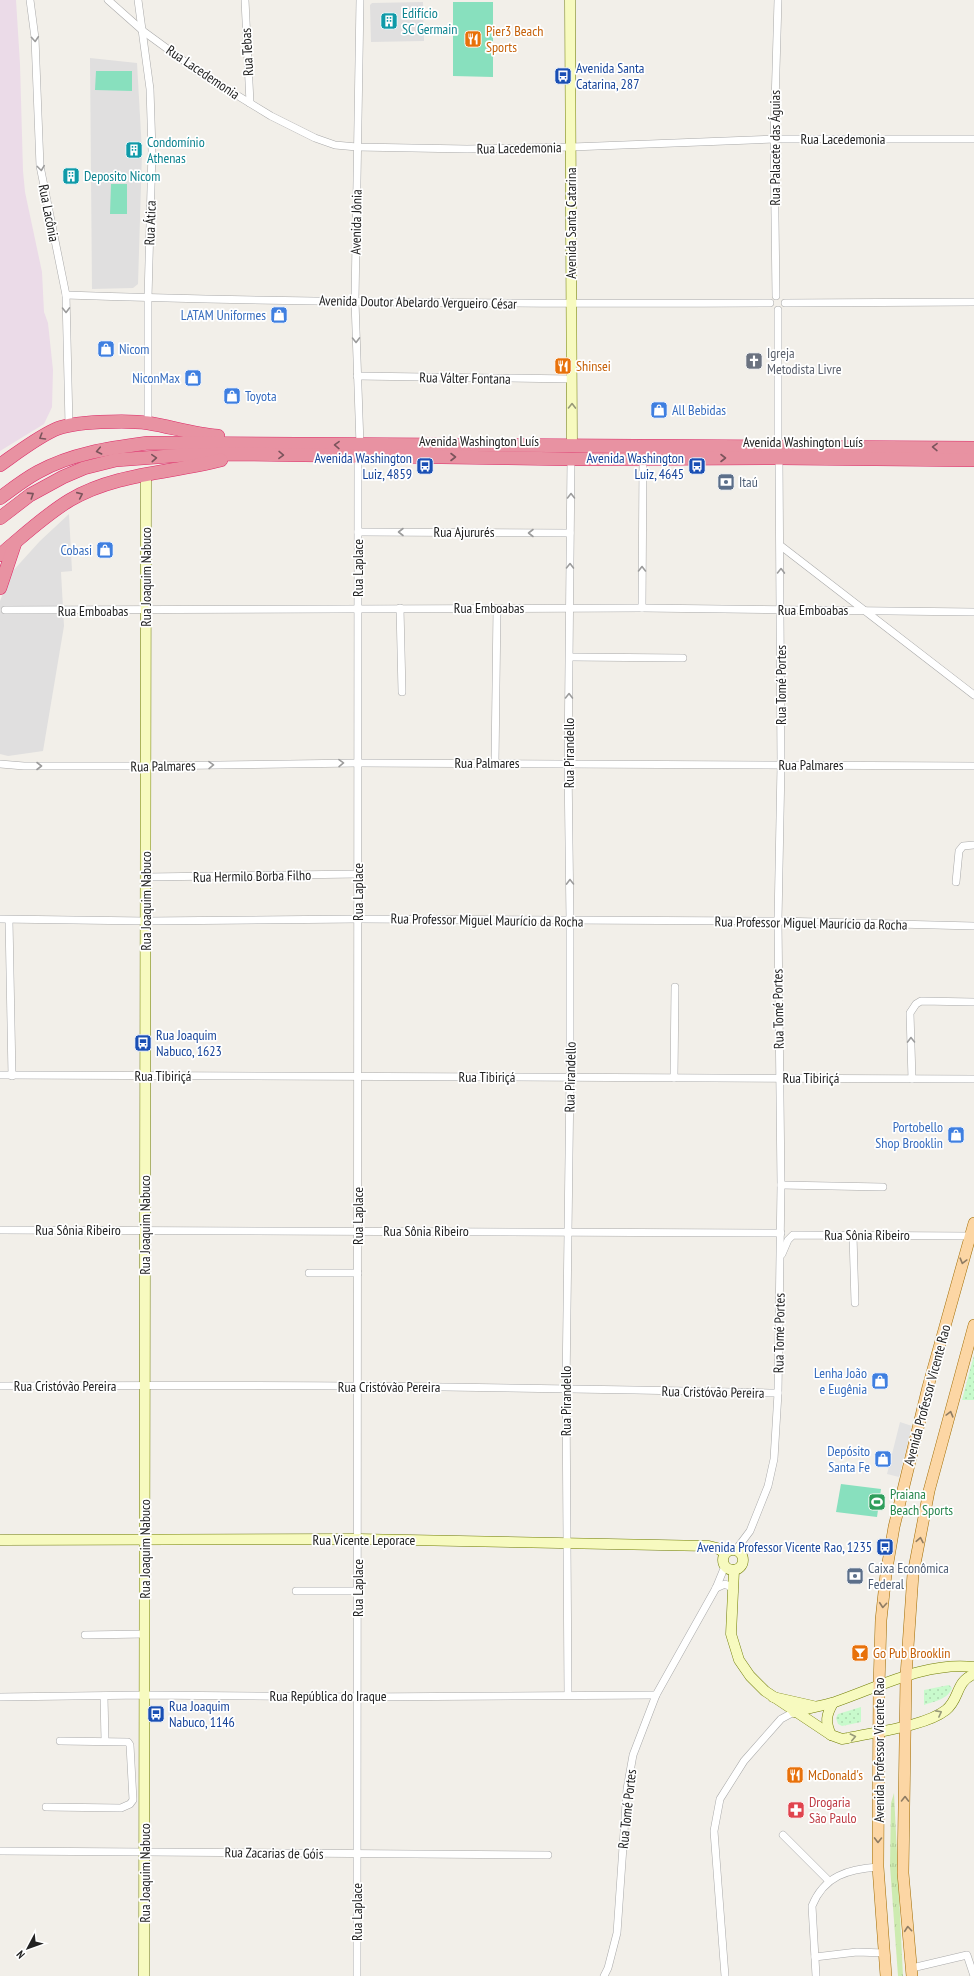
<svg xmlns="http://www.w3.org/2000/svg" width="974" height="1976" font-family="'PT Sans Narrow',sans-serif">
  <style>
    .residential { fill: #e0dfdf }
    .industrial { fill: #ebdbe8 }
    .grass { fill: url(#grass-tufts) }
    .park { fill: url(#park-dots) }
    .pitch { fill: #88e0be }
    .parking { fill: #e2e2e2 }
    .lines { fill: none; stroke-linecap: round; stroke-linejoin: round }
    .street-casing { stroke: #a9a9a9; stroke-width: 8 }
    .secondary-casing { stroke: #707d05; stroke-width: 11 }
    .primary-casing { stroke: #a06b00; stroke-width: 12 }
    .highway-casing { stroke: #dc2a67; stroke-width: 14 }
    .street { stroke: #fff; stroke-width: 7 }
    .secondary { stroke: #f7fabf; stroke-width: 10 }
    .primary { stroke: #fcd6a4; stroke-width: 11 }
    .highway { stroke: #e892a2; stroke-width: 13 }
    .oneway { stroke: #9c9c9c }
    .oneway2 { stroke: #979978 }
    .oneway3 { stroke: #7b545c }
    .oneway4 { stroke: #8f7c63 }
    .labels { text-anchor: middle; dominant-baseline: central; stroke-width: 3.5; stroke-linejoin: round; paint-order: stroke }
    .culture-label { font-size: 14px; fill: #0d838f; stroke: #fff; text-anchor: start }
    .food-label { font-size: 14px; fill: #c56008; stroke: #fff; text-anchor: start }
    .street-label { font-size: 14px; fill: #222; stroke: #fff }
    .transit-label { font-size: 14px; fill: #164399; stroke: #fff; text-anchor: start }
    .shop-label { font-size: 14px; fill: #366cbe; stroke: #fff; text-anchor: end }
    .worship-label { font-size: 14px; fill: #5b616d; stroke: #fff; text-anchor: start }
    .service-label { font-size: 14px; fill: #4e5e75; stroke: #fff; text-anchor: start }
    .leisure-label { font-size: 14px; fill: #27864d; stroke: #fff; text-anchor: start }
    .health-label { font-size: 14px; fill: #be3a42; stroke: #fff; text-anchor: start }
  </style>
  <defs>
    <pattern id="grass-tufts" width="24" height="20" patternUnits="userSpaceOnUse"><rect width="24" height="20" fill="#cdebb0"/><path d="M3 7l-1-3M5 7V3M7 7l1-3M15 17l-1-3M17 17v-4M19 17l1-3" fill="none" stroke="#b0c997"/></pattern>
    <pattern id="park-dots" width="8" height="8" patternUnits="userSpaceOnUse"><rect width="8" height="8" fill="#c8facc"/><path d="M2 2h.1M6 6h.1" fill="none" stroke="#acd6af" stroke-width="1.8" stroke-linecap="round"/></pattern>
  </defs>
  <rect width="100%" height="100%" fill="#f2efe9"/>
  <g class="residential">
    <path d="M423,2L424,41L371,42L370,5L372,3Z"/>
    <path d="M90,58L137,63L142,152L138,284L133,288L92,289Z"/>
    <path d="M69,514L72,571L61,572L64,626L43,751L8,756L0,754V601L11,573L40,541Z"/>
  </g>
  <path class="industrial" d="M0,0H16L20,64L23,171L25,192L42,272L44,312L48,323L53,370L52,407L44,424L0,451Z"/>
  <path class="grass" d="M894,1793L903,1976H898L890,1866L891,1803Z"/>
  <g class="park">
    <path d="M974,1355V1400H962Z"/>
    <path d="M949,1685L952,1688C947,1700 935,1701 924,1705V1690Z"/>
    <path d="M861,1707V1722L842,1726L838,1724L836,1718L838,1714Z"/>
  </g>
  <g class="pitch">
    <path d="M453,2H493V77L453,76Z"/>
    <path d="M96,71H132V91L95,90Z"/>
    <path d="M111,184H127V214H110Z"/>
    <path d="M841,1484L881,1489L877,1517L836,1512Z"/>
  </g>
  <path class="parking" d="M900,1422L912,1426L899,1477L887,1474Z"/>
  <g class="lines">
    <defs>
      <g id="street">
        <path d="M30,0L35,38L40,166L66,295L69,425"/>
        <path d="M108,0L143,31L199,72L271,116L315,138L335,145L357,147L467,149L572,147L774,139H974"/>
        <path d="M138,0L150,89L152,151L148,298V423"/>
        <path d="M245,0L250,103"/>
        <path d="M66,295C301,303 536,304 770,303"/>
        <path d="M776,296L774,139L778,0"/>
        <path d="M785,303L974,302"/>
        <path d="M778,310V447"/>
        <path d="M357,376L572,379"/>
        <path d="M360,445L355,301L360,0"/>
        <path d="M358,532L570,533"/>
        <path d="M781,546L974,695"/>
        <path d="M400,608L402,692"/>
        <path d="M642,608L643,459"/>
        <path d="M5,610L642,608L974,612"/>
        <path d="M570,657L683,658"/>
        <path d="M495,763L497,608"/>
        <path d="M0,764L24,766H146L358,763L974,766"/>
        <path d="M146,877L358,874"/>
        <path d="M956,882L959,851L963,846L974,845"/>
        <path d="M0,919L146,921L358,919L778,921L974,926"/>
        <path d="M9,920L12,1076"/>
        <path d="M0,1075L974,1079"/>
        <path d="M674,1078L675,987"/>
        <path d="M912,1079L910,1013L916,1004L921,1001L974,1002"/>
        <path d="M781,1185L883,1187"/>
        <path d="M0,1230L781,1233"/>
        <path d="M853,1235L855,1303"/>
        <path d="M782,1254L788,1240L793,1235L970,1236"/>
        <path d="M309,1273H358"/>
        <path d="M0,1386C259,1384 519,1387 778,1393"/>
        <path d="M735,1551L750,1531L768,1486L774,1459L778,1393L781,1185L778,921L781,765L779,458"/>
        <path d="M716,1588L725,1584L729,1586L734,1592"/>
        <path d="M296,1591H358"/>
        <path d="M85,1635L145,1634"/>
        <path d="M568,1695L566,1388L570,1078V921L568,764L571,459"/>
        <path d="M104,1696L105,1741"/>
        <path d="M0,1697L144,1695L358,1697L656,1695"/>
        <path d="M46,1807L121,1808L130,1804L133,1800L130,1745L128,1742L60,1741"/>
        <path d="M783,1835L829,1881"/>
        <path d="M0,1851L548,1855"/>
        <path d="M815,1957L857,1952L884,1953"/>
        <path d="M912,1968L967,1955L974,1976"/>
        <path d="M357,1976L358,456"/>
        <path d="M604,1976L608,1968L617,1933L627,1789L633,1755L656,1695L716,1588L725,1566"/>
        <path d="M725,1976L714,1831L720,1799L744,1761L781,1719L794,1712"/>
        <path d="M816,1976L812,1906C824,1876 848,1869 878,1867"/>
      </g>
      <g id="secondary">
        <path d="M570,0L572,445"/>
        <path d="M0,1540L358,1539L709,1546L717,1548L725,1553"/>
        <circle cx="733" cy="1560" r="10"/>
        <path d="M734,1570L731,1634L739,1660L750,1676L765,1691L831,1735L842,1739L848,1738C875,1732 926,1726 946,1710C960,1699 955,1682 974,1674"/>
        <path d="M773,1697L813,1706"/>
        <path d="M794,1712C807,1708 822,1706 835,1702C879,1687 927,1661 974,1667"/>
        <path d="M831,1735C825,1722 826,1715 833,1703"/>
        <path d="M144,1976L146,474"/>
      </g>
      <g id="primary">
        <path d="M886,1976L878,1867L879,1686L881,1620L886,1574L894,1527L928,1387L974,1223"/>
        <path d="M912,1976L903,1873L906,1676L913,1574L929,1491L974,1325"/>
      </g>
      <g id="highway">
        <path d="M0,465C17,453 35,439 54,430C72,421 128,420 148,423C172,427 194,434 218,436"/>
        <path d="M0,498C12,489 25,479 38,472C72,453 111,448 148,443L974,448"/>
        <path d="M0,518L30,495L63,477L84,468L116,460L184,455L242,454L571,459L779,458L974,460"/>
        <path d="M0,555C23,536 45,515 70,500C116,473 171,473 221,460"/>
        <path d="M0,588L15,543"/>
      </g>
    </defs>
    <use href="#street" class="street-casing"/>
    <use href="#secondary" class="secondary-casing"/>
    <use href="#primary" class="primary-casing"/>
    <use href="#highway" class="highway-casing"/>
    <use href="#street" class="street"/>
    <use href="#secondary" class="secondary"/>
    <use href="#primary" class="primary"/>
    <use href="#highway" class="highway"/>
  </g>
  <defs><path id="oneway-chevron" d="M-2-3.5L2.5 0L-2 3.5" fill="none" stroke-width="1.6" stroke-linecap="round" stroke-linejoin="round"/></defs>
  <g class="oneway">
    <use href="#oneway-chevron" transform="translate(35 39) rotate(86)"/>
    <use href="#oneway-chevron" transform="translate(41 168) rotate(83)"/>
    <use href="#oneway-chevron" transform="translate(66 310) rotate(89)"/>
    <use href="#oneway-chevron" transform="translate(356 340) rotate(89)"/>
    <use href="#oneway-chevron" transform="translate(571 496) rotate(-90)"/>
    <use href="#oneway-chevron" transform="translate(401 532) rotate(-180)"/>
    <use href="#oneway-chevron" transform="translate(531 533) rotate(-180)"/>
    <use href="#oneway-chevron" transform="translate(570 566) rotate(-89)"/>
    <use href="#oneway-chevron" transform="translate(642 569) rotate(-90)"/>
    <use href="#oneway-chevron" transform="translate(781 571) rotate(-89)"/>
    <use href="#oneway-chevron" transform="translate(569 696) rotate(-89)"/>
    <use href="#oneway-chevron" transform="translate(341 763) rotate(-1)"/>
    <use href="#oneway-chevron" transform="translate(211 765) rotate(-1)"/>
    <use href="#oneway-chevron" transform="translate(39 766)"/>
    <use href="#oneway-chevron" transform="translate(570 882) rotate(-91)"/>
    <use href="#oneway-chevron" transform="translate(911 1040) rotate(-91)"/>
  </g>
  <g class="oneway2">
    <use href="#oneway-chevron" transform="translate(572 406) rotate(-89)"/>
    <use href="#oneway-chevron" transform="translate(939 1713) rotate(-28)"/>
    <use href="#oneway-chevron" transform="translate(853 1737) rotate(-12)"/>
  </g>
  <g class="oneway3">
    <use href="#oneway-chevron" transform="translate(42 437) rotate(149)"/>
    <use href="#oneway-chevron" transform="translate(337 445) rotate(-179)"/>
    <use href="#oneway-chevron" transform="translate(935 447) rotate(-179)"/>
    <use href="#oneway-chevron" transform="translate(99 451) rotate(168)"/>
    <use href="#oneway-chevron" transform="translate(281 455) rotate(1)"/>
    <use href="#oneway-chevron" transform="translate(453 457)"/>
    <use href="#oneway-chevron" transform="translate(154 458) rotate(-4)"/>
    <use href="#oneway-chevron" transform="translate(723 458)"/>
    <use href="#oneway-chevron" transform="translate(31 495) rotate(-33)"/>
    <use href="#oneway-chevron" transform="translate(80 495) rotate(-24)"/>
  </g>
  <g class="oneway4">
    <use href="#oneway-chevron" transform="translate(963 1261) rotate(105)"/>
    <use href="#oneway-chevron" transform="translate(950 1414) rotate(-75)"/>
    <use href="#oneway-chevron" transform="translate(920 1540) rotate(-79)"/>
    <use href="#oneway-chevron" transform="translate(883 1605) rotate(95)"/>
    <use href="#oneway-chevron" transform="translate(905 1799) rotate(-89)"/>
    <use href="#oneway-chevron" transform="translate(878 1840) rotate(91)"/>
    <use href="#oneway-chevron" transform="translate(908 1929) rotate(-95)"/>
  </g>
  <defs>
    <symbol id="building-square" viewBox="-11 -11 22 22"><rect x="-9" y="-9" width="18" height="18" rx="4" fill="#0f9aa8" stroke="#fff"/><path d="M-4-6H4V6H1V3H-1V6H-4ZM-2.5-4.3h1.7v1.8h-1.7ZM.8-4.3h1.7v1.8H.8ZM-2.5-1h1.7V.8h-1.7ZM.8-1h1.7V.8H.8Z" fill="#fff"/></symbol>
    <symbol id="restaurant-square" viewBox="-11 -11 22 22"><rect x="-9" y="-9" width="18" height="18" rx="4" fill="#e8710a" stroke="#fff"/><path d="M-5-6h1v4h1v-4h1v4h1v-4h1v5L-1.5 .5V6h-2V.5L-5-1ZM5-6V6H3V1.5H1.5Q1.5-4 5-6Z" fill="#fff"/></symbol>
    <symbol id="bus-square" viewBox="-11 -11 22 22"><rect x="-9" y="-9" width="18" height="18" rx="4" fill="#1a4fb4" stroke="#fff"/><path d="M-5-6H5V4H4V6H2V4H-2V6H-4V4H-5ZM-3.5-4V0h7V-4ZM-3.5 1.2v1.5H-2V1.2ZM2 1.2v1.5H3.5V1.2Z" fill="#fff"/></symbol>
    <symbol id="shop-square" viewBox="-11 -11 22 22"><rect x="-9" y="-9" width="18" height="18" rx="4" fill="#3f7fe0" stroke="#fff"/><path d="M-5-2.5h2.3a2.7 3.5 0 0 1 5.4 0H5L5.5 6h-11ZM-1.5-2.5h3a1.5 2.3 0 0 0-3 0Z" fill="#fff"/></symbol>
    <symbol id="church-square" viewBox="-11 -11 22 22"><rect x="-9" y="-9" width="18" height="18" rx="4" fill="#6b7280" stroke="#fff"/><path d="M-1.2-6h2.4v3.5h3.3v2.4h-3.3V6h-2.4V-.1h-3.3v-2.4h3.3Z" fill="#fff"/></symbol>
    <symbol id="bank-square" viewBox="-11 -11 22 22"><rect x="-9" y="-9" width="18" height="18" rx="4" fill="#5c6f8a" stroke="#fff"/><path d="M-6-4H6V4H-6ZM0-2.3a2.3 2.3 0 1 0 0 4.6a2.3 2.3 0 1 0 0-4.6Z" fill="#fff"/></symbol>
    <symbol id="stadium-square" viewBox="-11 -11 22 22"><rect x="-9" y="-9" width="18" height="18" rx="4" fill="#2e9e5b" stroke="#fff"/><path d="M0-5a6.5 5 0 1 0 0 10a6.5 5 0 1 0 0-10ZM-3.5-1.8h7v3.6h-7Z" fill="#fff"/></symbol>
    <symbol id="bar-square" viewBox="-11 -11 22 22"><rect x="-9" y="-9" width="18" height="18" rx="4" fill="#e8710a" stroke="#fff"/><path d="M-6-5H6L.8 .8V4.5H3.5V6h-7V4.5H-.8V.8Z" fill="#fff"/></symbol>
    <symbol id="pharmacy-square" viewBox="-11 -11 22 22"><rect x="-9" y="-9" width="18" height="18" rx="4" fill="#e0444e" stroke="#fff"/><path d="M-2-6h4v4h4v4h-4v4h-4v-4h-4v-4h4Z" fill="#fff"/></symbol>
  </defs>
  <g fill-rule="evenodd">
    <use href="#building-square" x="379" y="11" width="20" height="20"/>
    <use href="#restaurant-square" x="463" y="29" width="20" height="20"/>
    <use href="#bus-square" x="553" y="66" width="20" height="20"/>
    <use href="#building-square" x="124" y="140" width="20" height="20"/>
    <use href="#building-square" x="61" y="166" width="20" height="20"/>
    <use href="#shop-square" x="269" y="305" width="20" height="20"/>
    <use href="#shop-square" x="96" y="339" width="20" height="20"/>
    <use href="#church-square" x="744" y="351" width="20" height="20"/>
    <use href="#restaurant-square" x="553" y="356" width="20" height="20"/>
    <use href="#shop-square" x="183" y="368" width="20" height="20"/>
    <use href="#shop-square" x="222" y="386" width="20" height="20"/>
    <use href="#shop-square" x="649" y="400" width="20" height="20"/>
    <use href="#bus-square" x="415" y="456" width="20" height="20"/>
    <use href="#bus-square" x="687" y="456" width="20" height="20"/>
    <use href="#bank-square" x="716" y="472" width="20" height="20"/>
    <use href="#shop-square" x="95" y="540" width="20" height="20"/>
    <use href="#bus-square" x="133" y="1033" width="20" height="20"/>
    <use href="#shop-square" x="946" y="1125" width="20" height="20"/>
    <use href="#shop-square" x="870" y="1371" width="20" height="20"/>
    <use href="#shop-square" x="873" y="1449" width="20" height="20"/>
    <use href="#stadium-square" x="867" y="1492" width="20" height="20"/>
    <use href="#bus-square" x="875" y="1537" width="20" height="20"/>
    <use href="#bank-square" x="845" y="1566" width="20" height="20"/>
    <use href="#bar-square" x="850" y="1643" width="20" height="20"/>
    <use href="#bus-square" x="146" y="1704" width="20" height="20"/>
    <use href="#restaurant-square" x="785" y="1765" width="20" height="20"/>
    <use href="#pharmacy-square" x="786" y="1800" width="20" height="20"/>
  </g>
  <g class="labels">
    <g class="culture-label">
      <text x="402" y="13">Edifício<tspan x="402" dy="16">SC Germain</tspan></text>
      <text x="147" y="142">Condomínio<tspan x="147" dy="16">Athenas</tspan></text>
      <text x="84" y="176">Deposito Nicom</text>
    </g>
    <g class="food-label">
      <text x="486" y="31">Pier3 Beach<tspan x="486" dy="16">Sports</tspan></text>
      <text x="576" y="366">Shinsei</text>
      <text x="873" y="1653">Go Pub Brooklin</text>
      <text x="808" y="1775">McDonald's</text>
    </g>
    <g class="street-label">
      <text transform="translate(247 52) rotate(-93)">Rua Tebas</text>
      <text transform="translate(203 72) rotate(34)">Rua Lacedemonia</text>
      <text x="843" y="139">Rua Lacedemonia</text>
      <text transform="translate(519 148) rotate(-1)">Rua Lacedemonia</text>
      <text transform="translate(775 148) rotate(-90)">Rua Palacete das Águias</text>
      <text transform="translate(49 213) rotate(79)">Rua Lacônia</text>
      <text transform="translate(356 222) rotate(-89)">Avenida Jônia</text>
      <text transform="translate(150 223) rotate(-88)">Rua Ática</text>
      <text transform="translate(571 223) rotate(-90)">Avenida Santa Catarina</text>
      <text transform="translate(418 302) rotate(1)">Avenida Doutor Abelardo Vergueiro César</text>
      <text transform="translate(465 378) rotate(1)">Rua Válter Fontana</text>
      <text x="479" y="441">Avenida Washington Luís</text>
      <text x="803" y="442">Avenida Washington Luís</text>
      <text x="464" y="532">Rua Ajururés</text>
      <text transform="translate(358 568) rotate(-90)">Rua Laplace</text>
      <text transform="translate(146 577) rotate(-90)">Rua Joaquim Nabuco</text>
      <text x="489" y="608">Rua Emboabas</text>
      <text x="813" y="610">Rua Emboabas</text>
      <text x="93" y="611">Rua Emboabas</text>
      <text transform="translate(781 685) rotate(-90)">Rua Tomé Portes</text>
      <text transform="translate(569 753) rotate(-90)">Rua Pirandello</text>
      <text x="487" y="763">Rua Palmares</text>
      <text x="811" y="765">Rua Palmares</text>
      <text transform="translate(163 766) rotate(-1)">Rua Palmares</text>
      <text transform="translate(252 876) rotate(-1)">Rua Hermilo Borba Filho</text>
      <text transform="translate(358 892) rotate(-90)">Rua Laplace</text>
      <text transform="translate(146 901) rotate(-90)">Rua Joaquim Nabuco</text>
      <text transform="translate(487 920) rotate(1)">Rua Professor Miguel Maurício da Rocha</text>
      <text transform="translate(811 923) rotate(1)">Rua Professor Miguel Maurício da Rocha</text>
      <text transform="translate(778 1009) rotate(-91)">Rua Tomé Portes</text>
      <text x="163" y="1076">Rua Tibiriçá</text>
      <text x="487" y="1077">Rua Tibiriçá</text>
      <text transform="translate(570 1077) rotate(-89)">Rua Pirandello</text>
      <text x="811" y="1078">Rua Tibiriçá</text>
      <text transform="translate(358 1216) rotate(-90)">Rua Laplace</text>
      <text transform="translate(145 1225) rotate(-90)">Rua Joaquim Nabuco</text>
      <text x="78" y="1230">Rua Sônia Ribeiro</text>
      <text x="426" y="1231">Rua Sônia Ribeiro</text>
      <text x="867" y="1235">Rua Sônia Ribeiro</text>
      <text transform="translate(779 1333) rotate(-89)">Rua Tomé Portes</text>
      <text x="65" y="1386">Rua Cristóvão Pereira</text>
      <text x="389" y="1387">Rua Cristóvão Pereira</text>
      <text transform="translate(713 1392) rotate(1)">Rua Cristóvão Pereira</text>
      <text transform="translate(927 1395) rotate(-75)">Avenida Professor Vicente Rao</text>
      <text transform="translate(566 1401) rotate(-90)">Rua Pirandello</text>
      <text x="364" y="1540">Rua Vicente Leporace</text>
      <text transform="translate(145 1549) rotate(-90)">Rua Joaquim Nabuco</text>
      <text transform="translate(358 1588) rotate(-90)">Rua Laplace</text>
      <text x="328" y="1696">Rua República do Iraque</text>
      <text transform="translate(879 1750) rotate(-90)">Avenida Professor Vicente Rao</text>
      <text transform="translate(627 1809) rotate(-84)">Rua Tomé Portes</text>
      <text transform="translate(274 1853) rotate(1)">Rua Zacarias de Góis</text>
      <text transform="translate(145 1873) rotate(-90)">Rua Joaquim Nabuco</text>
      <text transform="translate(357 1912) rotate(-90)">Rua Laplace</text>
    </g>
    <g class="transit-label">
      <text x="576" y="68">Avenida Santa<tspan x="576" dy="16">Catarina, 287</tspan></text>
      <text x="412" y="458" text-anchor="end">Avenida Washington<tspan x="412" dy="16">Luiz, 4859</tspan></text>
      <text x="684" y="458" text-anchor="end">Avenida Washington<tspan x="684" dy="16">Luiz, 4645</tspan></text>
      <text x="156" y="1035">Rua Joaquim<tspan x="156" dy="16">Nabuco, 1623</tspan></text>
      <text x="872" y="1547" text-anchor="end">Avenida Professor Vicente Rao, 1235</text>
      <text x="169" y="1706">Rua Joaquim<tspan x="169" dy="16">Nabuco, 1146</tspan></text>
    </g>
    <g class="shop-label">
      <text x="266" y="315">LATAM Uniformes</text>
      <text x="119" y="349" text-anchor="start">Nicom</text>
      <text x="180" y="378">NiconMax</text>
      <text x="245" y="396" text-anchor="start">Toyota</text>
      <text x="672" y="410" text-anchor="start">All Bebidas</text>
      <text x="92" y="550">Cobasi</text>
      <text x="943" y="1127">Portobello<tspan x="943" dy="16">Shop Brooklin</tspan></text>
      <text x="867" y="1373">Lenha João<tspan x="867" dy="16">e Eugênia</tspan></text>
      <text x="870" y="1451">Depósito<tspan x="870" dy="16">Santa Fe</tspan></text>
    </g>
    <g class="worship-label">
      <text x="767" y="353">Igreja<tspan x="767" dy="16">Metodista Livre</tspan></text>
    </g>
    <g class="service-label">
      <text x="739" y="482">Itaú</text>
      <text x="868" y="1568">Caixa Econômica<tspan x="868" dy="16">Federal</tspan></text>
    </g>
    <g class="leisure-label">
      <text x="890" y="1494">Praiana<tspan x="890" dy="16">Beach Sports</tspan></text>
    </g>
    <g class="health-label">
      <text x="809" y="1802">Drogaria<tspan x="809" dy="16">São Paulo</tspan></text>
    </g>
  </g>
  <g transform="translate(28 1948) rotate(229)" stroke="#ffffff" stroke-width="3" paint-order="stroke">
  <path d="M0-3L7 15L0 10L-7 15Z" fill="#222222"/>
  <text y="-6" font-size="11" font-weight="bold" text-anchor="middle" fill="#222222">N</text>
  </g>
</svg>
